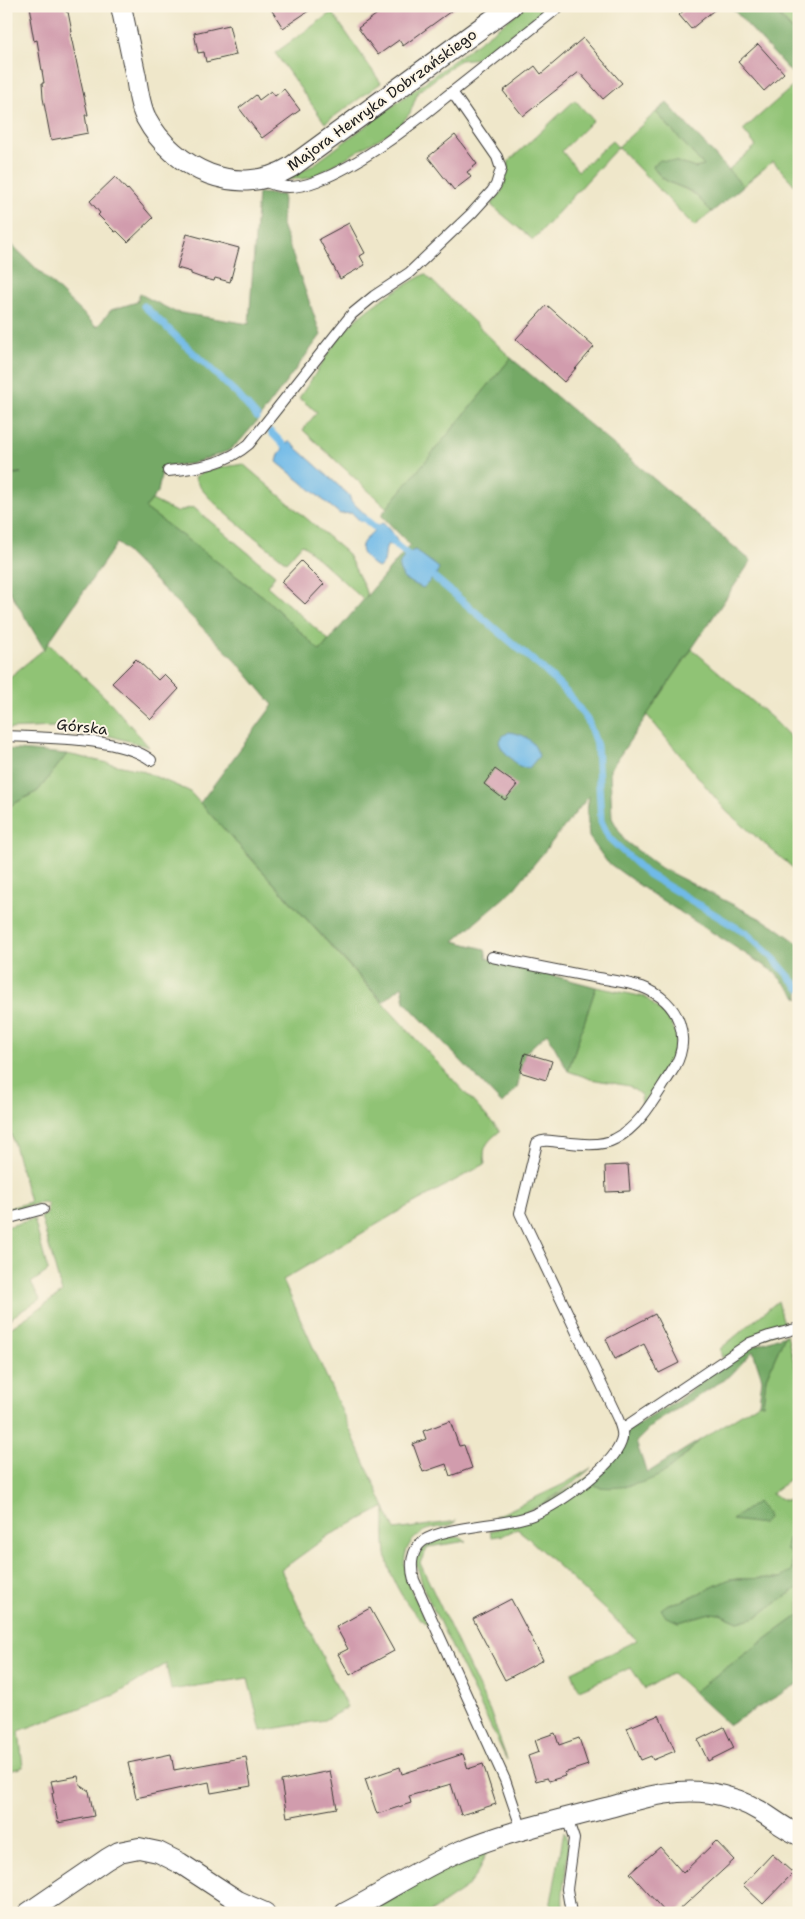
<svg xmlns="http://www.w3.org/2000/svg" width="805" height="1919" font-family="'Shantell Sans',sans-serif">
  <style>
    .green { fill: #90c374; stroke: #567048; fill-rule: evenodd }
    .forest { fill: #74a966; stroke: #486241 }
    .water { fill: #6fbae8; stroke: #466b82 }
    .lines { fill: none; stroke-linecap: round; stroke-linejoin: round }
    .stream { stroke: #6fbae8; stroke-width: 7 }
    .building { fill: #d19cad }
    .service-casing { stroke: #3c3a36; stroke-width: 12 }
    .minor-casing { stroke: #3c3a36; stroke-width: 22 }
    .service { stroke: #fff; stroke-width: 10 }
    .minor { stroke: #fff; stroke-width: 20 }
    .labels { text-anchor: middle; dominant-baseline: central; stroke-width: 4; stroke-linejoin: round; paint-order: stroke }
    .street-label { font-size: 15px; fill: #1c1c1c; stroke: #fcf5e5 }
  </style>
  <rect width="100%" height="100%" fill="#fcf5e5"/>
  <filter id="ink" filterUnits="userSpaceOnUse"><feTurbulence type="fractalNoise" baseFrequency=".02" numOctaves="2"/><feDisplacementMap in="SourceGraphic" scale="10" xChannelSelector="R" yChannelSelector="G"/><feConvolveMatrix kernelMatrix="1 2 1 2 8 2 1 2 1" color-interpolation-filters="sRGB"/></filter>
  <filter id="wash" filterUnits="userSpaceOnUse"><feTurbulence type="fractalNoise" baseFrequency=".0096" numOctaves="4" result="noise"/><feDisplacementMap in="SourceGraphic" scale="20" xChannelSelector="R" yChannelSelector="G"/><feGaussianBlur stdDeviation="1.12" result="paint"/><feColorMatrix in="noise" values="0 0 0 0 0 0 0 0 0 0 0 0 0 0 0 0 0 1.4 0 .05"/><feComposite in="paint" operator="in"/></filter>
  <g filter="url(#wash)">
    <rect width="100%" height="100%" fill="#efe7ca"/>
    <g class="green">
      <path d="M527,6H549L481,58L460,60L418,92L410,113L400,125L387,134L313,177L302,179H288L316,163Z"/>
      <path d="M789,6H799V37L780,16Z"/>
      <path d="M332,12L381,83L325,123L275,53Z"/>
      <path d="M799,81V190L773,161L743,186L728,170L756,146L743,130Z"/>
      <path d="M575,100L593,120L562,151L578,171L612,141L618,147L656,112L704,166L695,168L677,162L653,167C664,185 676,183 692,193C699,197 705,206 712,212L694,226L618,147L533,240L491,205L503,189L509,161Z"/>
      <path d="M425,274L511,358L387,508L303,430L317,412L299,398C314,377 327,353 343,333C365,307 396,290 425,274Z"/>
      <path d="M243,464L347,553L363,584L367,595L364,600L302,544L286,562C269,548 197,495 195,477C208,467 228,467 243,464Z"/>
      <path d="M152,500L176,512L193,507L275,575L267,586L329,640L320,651L264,597L145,508Z"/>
      <path d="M48,643L110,702L149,747L100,733L55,727L6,729V680L44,649Z"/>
      <path d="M692,649L773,719L799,746V873L727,812L647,715Z"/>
      <path d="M67,754L140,770L189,791L500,1131C487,1142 482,1146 485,1164L401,1210L283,1280L395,1530L457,1521C449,1529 435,1526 425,1531C384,1553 415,1597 429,1626C408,1610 390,1581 386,1554C384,1539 385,1522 385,1507L328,1536L281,1570L347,1708L324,1720L261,1731L248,1678L171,1690L166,1664L117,1694L19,1731L23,1767L6,1772V1331L62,1293L41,1217L47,1214L48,1204L43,1202L6,1212V1209L30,1202L6,1116V808L38,791Z"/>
      <path d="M596,987L645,997L668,1018L677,1035L671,1069L642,1104L641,1095L629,1086L591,1079L568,1071Z"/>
      <path d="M34,1219L48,1271L31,1283L40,1299L6,1321V1227Z"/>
      <path d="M778,1301L785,1328L722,1358L720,1349Z"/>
      <path d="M785,1335H787L799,1382V1530L792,1557V1570L781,1578L730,1579L682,1601L668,1604L679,1622L710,1613L720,1614L738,1622L756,1617L799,1587V1615L693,1692L672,1673L645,1689L631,1668L579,1690L572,1672L637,1640L526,1536L517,1529L504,1535L492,1537L490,1531L508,1526L611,1463L593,1485L661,1474L685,1456L700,1440L759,1403L763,1404L766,1378ZM790,1480L799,1489L797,1494L790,1500H783L771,1493Z"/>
      <path d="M591,1468C572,1485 521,1525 494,1516L499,1515L566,1483Z"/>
      <path d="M449,1537H459L467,1541L428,1547L420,1563L490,1711L507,1760L425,1592L415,1560C423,1545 433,1541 449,1537Z"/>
      <path d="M564,1832C575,1852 558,1886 564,1913H549Z"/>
      <path d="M488,1849L477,1874L466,1888L429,1913H357L413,1880Z"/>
    </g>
    <g class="forest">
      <path d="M730,6H769L799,37V81Z"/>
      <path d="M667,103L743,186L712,212C705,206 699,197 692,192C676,183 664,185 653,166L660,160L677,162L695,168L704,166L656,112Z"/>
      <path d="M258,193L283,195L282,225L321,335L258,420L240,441L228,451L191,464L163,466L158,492L145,508L264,597L320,651L410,545L381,515L511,358L751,561L610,770L612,818L625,841L661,868L773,925L799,944V999L774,972L649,892L607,862L589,837L587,812L589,796L514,889L454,941L485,949L487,958L596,987L568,1071L547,1033L525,1053L517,1088L502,1104L405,1002L402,986L383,1002L200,803L273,705L236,661L117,543L44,649L6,585V476L21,473L6,474V239L97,327L111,310L137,302L140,294L175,312L249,324Z"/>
      <path d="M6,749L67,754L38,791L6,808Z"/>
      <path d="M785,1335L766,1378L763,1404L759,1403L762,1379L753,1351L730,1376L655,1423L636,1442L647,1473L700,1440C688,1452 676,1465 662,1474C645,1484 611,1492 593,1485L611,1463L627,1431L677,1401L726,1362L752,1347Z"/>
      <path d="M757,1502L767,1514L768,1519L762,1524L732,1520Z"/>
      <path d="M799,1530V1587L756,1617L738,1622L720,1614L710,1613L679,1622L666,1617L661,1609L668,1604L682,1601L730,1579L781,1578L792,1570V1557L786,1548L788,1539Z"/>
      <path d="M799,1615V1683L729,1725L693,1692Z"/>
    </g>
    <g class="water">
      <path d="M289,441L349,495L351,501L367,516L361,522L352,513L340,514L277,462L279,454Z"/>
      <path d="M383,523L395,536L398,544L387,545C383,554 388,563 378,568C349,548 363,543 380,524Z"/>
      <path d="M415,550L439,568L436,575L423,588L404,579L399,569C400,559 406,553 415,550Z"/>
      <path d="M509,732C526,734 534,741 539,756L529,768L519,767L502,749L499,742L503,736Z"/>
    </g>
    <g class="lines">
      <g class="stream">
        <path d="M144,306L238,395L257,417"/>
        <path d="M271,432L290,452"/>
        <path d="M359,514L414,560"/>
        <path d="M428,572L543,669L571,697L588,721L597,746L601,821L609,838L646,873L747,934L774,959L799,988"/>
      </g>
    </g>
    <g id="blocks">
      <g class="building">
        <path d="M30,6H65L66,12H68L72,32H70L88,115H85L88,133L51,140L43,98L42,83H44L37,40L34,41L30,18H32Z"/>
        <path d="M269,6H316L283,28Z"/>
        <path d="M388,6H458L403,46L399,40L378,55L358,28Z"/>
        <path d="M689,6H719L691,29L679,15Z"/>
        <path d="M229,25L236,55L206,62L204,52L198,53L194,33Z"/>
        <path d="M583,38L622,83L603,99L579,72L523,116L503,91L535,66L541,74Z"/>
        <path d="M758,44L784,73L764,91L738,62Z"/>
        <path d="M284,89L300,110L262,138L239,108L256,95L259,100L271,91L275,96Z"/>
        <path d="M455,135L477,164L467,172L471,177L454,190L428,157Z"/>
        <path d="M115,177L127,190L128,189L153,218L128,242L117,231L115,232L98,215L100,213L90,201Z"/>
        <path d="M349,223L365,253L360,256L365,265L340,279L319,239Z"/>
        <path d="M187,234L239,248L230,282L215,278L214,281L202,278L191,274V272L177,268Z"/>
        <path d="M547,305L594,347L564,382L516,339Z"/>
        <path d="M301,561L324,584L305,604L281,582Z"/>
        <path d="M136,659L158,680L164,674L179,689L151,719L112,683Z"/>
        <path d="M495,769L517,785L505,800L484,784Z"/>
        <path d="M525,1053L552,1061L546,1080L520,1072Z"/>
        <path d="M628,1165L630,1191L606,1192L605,1166Z"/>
        <path d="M655,1314L679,1363L659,1373L644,1344L615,1359L606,1339Z"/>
        <path d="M450,1421L459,1446L464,1445L472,1468L450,1476L446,1464L423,1472L413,1444L426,1439L423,1431Z"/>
        <path d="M511,1599L543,1660L505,1680L473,1619Z"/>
        <path d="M370,1608L394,1651L350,1675L338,1654L348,1649L336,1627Z"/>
        <path d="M659,1715L675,1751L653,1760L651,1756L641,1760L627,1728Z"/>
        <path d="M724,1727L734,1748L708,1761L698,1740Z"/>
        <path d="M555,1733L559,1745L579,1738L588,1765L564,1773L565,1776L549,1781L547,1778L536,1781L528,1756L539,1752L535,1740Z"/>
        <path d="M171,1754L174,1770L246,1757L251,1786L211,1793L209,1782L136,1798L128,1763Z"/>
        <path d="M463,1754L468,1769L483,1764L496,1804L461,1815L451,1784L409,1796L411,1803L377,1814L365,1779L400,1767L402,1774Z"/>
        <path d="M330,1771L337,1808L287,1817L281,1781Z"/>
        <path d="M78,1776L80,1785L89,1791L94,1816L58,1823L52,1793H54L51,1781Z"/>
        <path d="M716,1841L734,1860L676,1913H666L630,1873L660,1847L683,1873Z"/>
        <path d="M772,1854L793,1873L763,1904L743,1885Z"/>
      </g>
    </g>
  </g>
  <g filter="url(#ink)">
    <use href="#blocks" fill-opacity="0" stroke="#3c3a36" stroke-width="1"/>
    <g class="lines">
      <defs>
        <g id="service">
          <path d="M263,180C279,190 299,188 317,181C362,164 410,126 447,96C485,66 523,36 560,6"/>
          <path d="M168,471C198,468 226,464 249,444L352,314L374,296L409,273L472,213L492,191L496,185L501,169L497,157L452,92"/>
          <path d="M6,736C45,738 120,737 151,760"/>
          <path d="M492,957C526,964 560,971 593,977C609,980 627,982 642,987C680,1001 694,1040 671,1073C655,1097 641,1126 615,1139C601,1147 578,1144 562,1142C553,1142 545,1138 537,1143L520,1213L618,1419C621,1427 624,1434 621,1442C612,1468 553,1509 527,1517C499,1526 445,1526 423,1541C411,1550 410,1566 414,1580L505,1780L522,1830"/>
          <path d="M6,1219L43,1209"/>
          <path d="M622,1429L750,1343L769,1336L799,1328"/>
          <path d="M567,1818L574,1839L567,1889L571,1913"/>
        </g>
        <g id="minor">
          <path d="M121,6C126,30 131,54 136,77C138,91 140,106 146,118C174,170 238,199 291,167L511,6"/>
          <path d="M28,1913L107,1859L119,1852L139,1848L158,1852L180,1863L238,1901L265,1913"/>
          <path d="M345,1913C383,1894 418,1869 458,1852C505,1832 556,1821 606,1808C640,1799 675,1787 710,1793C728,1796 745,1802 760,1811C773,1819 785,1829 799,1835"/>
        </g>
      </defs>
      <use href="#service" class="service-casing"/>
      <use href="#minor" class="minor-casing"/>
      <use href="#service" class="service"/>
      <use href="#minor" class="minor"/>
    </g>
  </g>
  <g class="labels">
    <g class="street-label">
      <text transform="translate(382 100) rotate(-36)">Majora Henryka Dobrzańskiego</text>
      <text transform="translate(82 727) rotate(6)">Górska</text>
    </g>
  </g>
  <rect width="805" height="1919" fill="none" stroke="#fcf5e5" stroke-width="25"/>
</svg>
